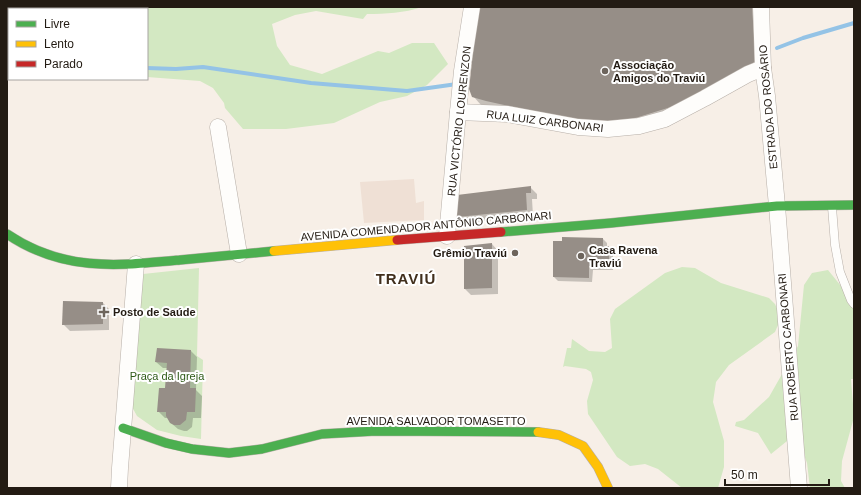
<svg xmlns="http://www.w3.org/2000/svg" width="861" height="495" font-family="Arial,sans-serif">
  <style>
    .commercial { fill: #efe0d5 }
    .green { fill: #d3e8c2 }
    .shadow { fill: #0003 }
    .lines { fill: none; stroke-linecap: round; stroke-linejoin: round }
    .stream { stroke: #94c3e6; stroke-width: 4 }
    .building { fill: #968e87 }
    .lane-casing { stroke: #b7afa8; stroke-width: 9 }
    .street-casing { stroke: #b7afa8; stroke-width: 17 }
    .fast-casing { stroke: #b7afa8; stroke-width: 10 }
    .slow-casing { stroke: #b7afa8; stroke-width: 10 }
    .jam-casing { stroke: #b7afa8; stroke-width: 10 }
    .lane { stroke: #fefdfb; stroke-width: 8 }
    .street { stroke: #fefdfb; stroke-width: 16 }
    .fast { stroke: #4caf50; stroke-width: 9 }
    .slow { stroke: #ffc107; stroke-width: 9 }
    .jam { stroke: #c62828; stroke-width: 9 }
    .poi-dot { fill: #6d655d; stroke: #fff; stroke-width: 1.5 }
    .labels { text-anchor: middle; dominant-baseline: central; stroke-width: 4; stroke-linejoin: round; paint-order: stroke }
    .poi-label { font-size: 11px; font-weight: bold; fill: #231b13; stroke: #fff; text-anchor: start }
    .street-label { font-size: 11px; fill: #231b13; stroke: #fff }
    .park-label { font-size: 11px; fill: #2e5a17; stroke: #fff }
    .district-label { font-size: 15px; font-weight: bold; letter-spacing: 1px; fill: #412f1d; stroke: #fff }
  </style>
  <rect width="100%" height="100%" fill="#f7efe7"/>
  <path class="commercial" d="M414,179L416,203L424,201V220L364,223L360,182Z"/>
  <g class="green">
    <path d="M7,7H37L34,9H9V65L7,64Z"/>
    <path d="M137,7H422C404,13 386,14 367,14L363,19L316,11L295,15L272,24L277,46L290,65L322,74L378,51L389,53L412,43H434L448,64L427,85L407,96L380,102L334,123L286,129H243L225,108L224,103L213,88L200,81L147,77V9H135Z"/>
    <path d="M682,267L695,268L721,283L769,298L775,304L781,318L775,332L729,365L716,382L713,402L724,441V467L718,488H682L658,469L645,464L630,466L617,457L588,414L587,401L593,380L591,372L586,369L565,366L563,367L567,348H571L572,339L589,351L605,352L612,348L610,319L615,309L665,273Z"/>
    <path d="M199,268L197,356L203,360L201,439L181,436L157,430L137,416L131,405L143,274Z"/>
    <path d="M828,270L854,302V379H851L854,417L842,461L841,481L845,488H810L807,463L798,438L792,437L771,454L758,433L735,426L736,422L744,420L769,397L798,346L804,285L812,273Z"/>
  </g>
  <g class="shadow">
    <path d="M479,7H760L764,69L638,128L495,109L481,105L473,96Z"/>
    <path d="M530,187L537,194V199H532L533,216L465,223L458,216Z"/>
    <path d="M603,239L607,243V247H609L613,251V270H593L592,282L558,281L554,277V242Z"/>
    <path d="M492,244L498,251V294L471,295L465,289Z"/>
    <path d="M103,303L109,309V330L70,331L63,324Z"/>
    <path d="M191,351L197,357L196,390L202,396L201,418H193L192,427L187,431H184L178,429L171,423L169,418H165L158,411L166,389L168,368H163L156,362Z"/>
  </g>
  <g class="lines">
    <g class="stream">
      <path d="M7,41H9"/>
      <path d="M777,48L803,38L854,23"/>
      <path d="M147,68L176,69L203,67L311,83L407,91L457,84"/>
    </g>
  </g>
  <g class="building">
    <path d="M478,7H752L756,61L724,81L687,102L629,120L586,123L486,101L472,97L469,89Z"/>
    <path d="M531,186V193H526L527,210L457,217V195Z"/>
    <path d="M562,237L603,238V246H609V267L589,266V278L553,277V241H562Z"/>
    <path d="M492,243V288L464,289V246Z"/>
    <path d="M63,301L103,302V324L62,325Z"/>
    <path d="M157,348L191,350L190,388H196L195,412H187L186,420L180,425H174L170,423L166,416V412H157L159,388H165L167,363L155,362Z"/>
  </g>
  <g class="lines">
    <defs>
      <path id="lane" d="M832,207L835,245L840,272L851,300L854,304"/>
      <g id="street">
        <path d="M761,7L763,68L767,96L777,206L799,488"/>
        <path d="M458,112L508,114L578,127L608,129L639,126L665,119L705,98L748,74L763,68"/>
        <path d="M218,127L239,254"/>
        <path d="M447,236L458,112L462,71L472,7"/>
        <path d="M119,488L120,468L136,264"/>
      </g>
      <g id="fast">
        <path d="M501,232L611,223L777,206L854,205"/>
        <path d="M7,234C63,272 117,266 180,260C211,257 242,254 274,251"/>
        <path d="M123,428L166,443L192,449L229,453L262,449L322,434L376,431L538,432"/>
      </g>
      <g id="slow">
        <path d="M274,251L397,240"/>
        <path d="M538,432L559,435L583,446L598,467L608,488"/>
      </g>
      <path id="jam" d="M397,240L501,232"/>
    </defs>
    <use href="#lane" class="lane-casing"/>
    <use href="#street" class="street-casing"/>
    <use href="#fast" class="fast-casing"/>
    <use href="#slow" class="slow-casing"/>
    <use href="#jam" class="jam-casing"/>
    <use href="#lane" class="lane"/>
    <use href="#street" class="street"/>
    <use href="#fast" class="fast"/>
    <use href="#slow" class="slow"/>
    <use href="#jam" class="jam"/>
  </g>
  <g class="poi-dot">
    <circle cx="605" cy="71" r="4"/>
    <circle cx="515" cy="253" r="4"/>
    <circle cx="581" cy="256" r="4"/>
    <path d="M102 306h4v4h4v4h-4v4h-4v-4h-4v-4h4z"/>
  </g>
  <g class="labels">
    <g class="poi-label">
      <text x="613" y="65">Associação<tspan x="613" dy="13">Amigos do Traviú</tspan></text>
      <text x="589" y="250">Casa Ravena<tspan x="589" dy="13">Traviú</tspan></text>
      <text x="507" y="253" text-anchor="end">Grêmio Traviú</text>
      <text x="113" y="312">Posto de Saúde</text>
    </g>
    <g class="street-label">
      <text transform="translate(768 107) rotate(-95)">ESTRADA DO ROSÁRIO</text>
      <text transform="translate(459 121) rotate(-84)">RUA VICTÓRIO LOURENZON</text>
      <text transform="translate(545 121) rotate(7)">RUA LUIZ CARBONARI</text>
      <text transform="translate(426 226) rotate(-5)">AVENIDA COMENDADOR ANTÔNIO CARBONARI</text>
      <text transform="translate(788 347) rotate(-95)">RUA ROBERTO CARBONARI</text>
      <text x="436" y="421">AVENIDA SALVADOR TOMASETTO</text>
    </g>
    <g class="park-label">
      <text x="167" y="376">Praça da Igreja</text>
    </g>
    <g class="district-label">
      <text x="406" y="278">TRAVIÚ</text>
    </g>
  </g>
  <rect width="861" height="495" fill="none" stroke="#231b13" stroke-width="16"/>
  <rect x="8" y="8" width="140" height="72" fill="#ffffff" stroke="#a7a4a1"/>
  <rect x="16" y="21" width="20" height="6" fill="#4caf50" stroke="#a7a4a1"/>
  <text x="44" y="28" font-size="12" fill="#231b13">Livre</text>
  <rect x="16" y="41" width="20" height="6" fill="#ffc107" stroke="#a7a4a1"/>
  <text x="44" y="48" font-size="12" fill="#231b13">Lento</text>
  <rect x="16" y="61" width="20" height="6" fill="#c62828" stroke="#a7a4a1"/>
  <text x="44" y="68" font-size="12" fill="#231b13">Parado</text>
  <path d="M725 479v6h104v-6" fill="none" stroke="#231b13" stroke-width="2"/>
  <text x="731" y="479" font-size="12" fill="#231b13" stroke="#ffffff" stroke-width="3" paint-order="stroke">50 m</text>
</svg>
